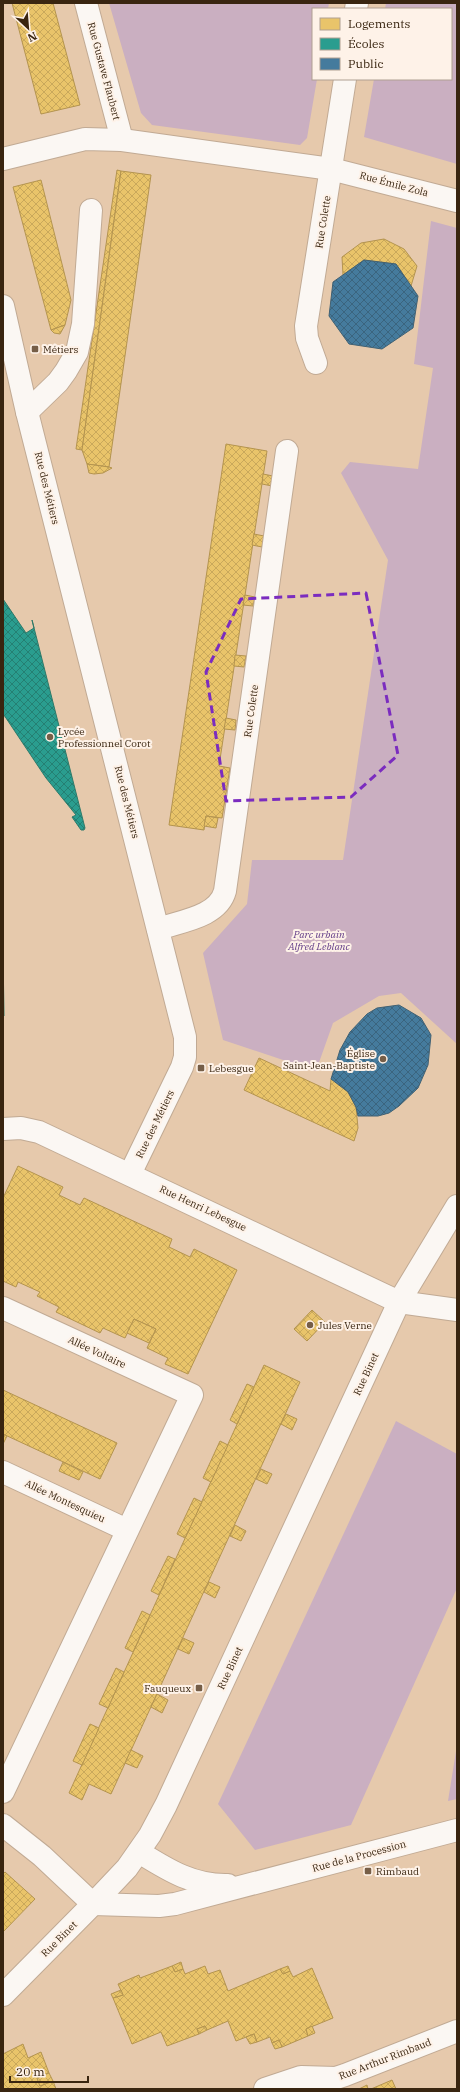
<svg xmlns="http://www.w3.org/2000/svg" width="460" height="2092" font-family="'IBM Plex Serif',serif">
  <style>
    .green { fill: #caafc1 }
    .homes { fill: url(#homes-cross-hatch); stroke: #b4944f }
    .schools { fill: url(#schools-cross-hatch); stroke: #2e7969 }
    .public { fill: url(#public-cross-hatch); stroke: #416173 }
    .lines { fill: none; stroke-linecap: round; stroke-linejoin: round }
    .minor-casing { stroke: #c1aa94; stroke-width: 24 }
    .minor { stroke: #fbf7f3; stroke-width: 22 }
    .marked { fill: none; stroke: #7b2cbf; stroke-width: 3; stroke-dasharray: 8 5; stroke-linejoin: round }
    .poi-dot { fill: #765e47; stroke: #fef2e8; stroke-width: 1.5 }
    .labels { text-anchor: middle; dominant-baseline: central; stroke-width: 4; stroke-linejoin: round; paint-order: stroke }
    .street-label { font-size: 10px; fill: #392510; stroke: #fef2e8 }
    .poi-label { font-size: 10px; fill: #392510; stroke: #fef2e8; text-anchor: start }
    .park-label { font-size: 10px; font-style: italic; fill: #633d88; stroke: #fef2e8 }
  </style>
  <defs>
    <pattern id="homes-cross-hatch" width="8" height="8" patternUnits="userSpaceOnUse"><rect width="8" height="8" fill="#e9c46a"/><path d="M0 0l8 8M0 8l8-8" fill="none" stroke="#c9a85b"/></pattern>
    <pattern id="schools-cross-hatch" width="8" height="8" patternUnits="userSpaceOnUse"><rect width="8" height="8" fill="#2a9d8f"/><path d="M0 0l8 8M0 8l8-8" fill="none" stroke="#258073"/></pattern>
    <pattern id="public-cross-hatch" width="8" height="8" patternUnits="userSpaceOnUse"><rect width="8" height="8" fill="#457b9d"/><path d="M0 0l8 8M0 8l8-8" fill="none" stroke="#3b657f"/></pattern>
  </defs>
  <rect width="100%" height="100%" fill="#e6c9ac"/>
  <g class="green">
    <path d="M109,3H329L328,9H313V79H317L307,138L300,145L152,125L141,113Z"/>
    <path d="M386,3H457V164L364,137L374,79H451V9H385Z"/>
    <path d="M431,221L457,228V1044L401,993L379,996L333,1023L316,1071L223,1040L203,953L247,904L252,860H343L388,560L341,473L350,462L418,469L433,368L414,364Z"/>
    <path d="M396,1421L457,1454V1588L351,1825L255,1850L218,1804Z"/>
    <path d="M457,1745V1799L448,1801Z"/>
  </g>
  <g class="homes">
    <path d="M12,3H53L80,105L41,114Z"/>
    <path d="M117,170L121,171L82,450L76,449Z"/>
    <path d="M121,171L151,175L109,467L87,464L82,450Z"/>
    <path d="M41,180L71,300L65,325L51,330L13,187Z"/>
    <path d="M384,239L404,249L417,266L411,286L396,264L364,260L343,275L342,257L361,243Z"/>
    <path d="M65,325L60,334L54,333L51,330Z"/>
    <path d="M226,444L267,451L219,766L230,768L222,818L206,816L204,830L169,825Z"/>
    <path d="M87,464L109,467L112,468L103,473L94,474L89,473Z"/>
    <path d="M263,474L273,476L272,486L262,484Z"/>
    <path d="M254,534L264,536L262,547L252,545Z"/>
    <path d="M245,595L255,597L253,606L243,605Z"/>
    <path d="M235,655L246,656L244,667L234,666Z"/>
    <path d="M226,718L236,720L235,730L224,729Z"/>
    <path d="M206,816L218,818L216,828L204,826Z"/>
    <path d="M259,1058L330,1091L331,1079L338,1083L348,1092L356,1107L358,1128L354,1141L244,1090Z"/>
    <path d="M18,1166L63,1187L59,1195L80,1205L84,1198L172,1239L169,1247L190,1257L194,1249L237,1270L188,1374L165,1364L168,1358L147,1348L156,1329L134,1319L125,1338L103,1328L100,1333L56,1312L59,1307L37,1296L40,1292L18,1282L16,1287L3,1281V1198Z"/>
    <path d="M312,1310L325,1322L307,1341L294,1329Z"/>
    <path d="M134,1319L156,1329L149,1343L127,1333Z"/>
    <path d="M264,1365L300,1382L111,1794L89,1784L82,1800L69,1793Z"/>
    <path d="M247,1384L254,1387L237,1424L230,1420Z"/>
    <path d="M3,1390L117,1443L100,1479L3,1434Z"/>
    <path d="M286,1414L297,1419L292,1430L281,1424Z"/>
    <path d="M3,1434L7,1436L3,1444Z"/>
    <path d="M220,1441L228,1445L211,1482L203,1478Z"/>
    <path d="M63,1462L83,1472L79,1480L59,1471Z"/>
    <path d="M261,1469L272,1474L267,1484L256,1479Z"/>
    <path d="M194,1498L202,1502L185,1538L177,1534Z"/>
    <path d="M235,1525L246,1531L241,1541L230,1536Z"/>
    <path d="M168,1556L175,1559L159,1595L151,1591Z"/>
    <path d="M209,1582L220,1587L215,1598L204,1592Z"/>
    <path d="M142,1611L150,1615L133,1652L125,1648Z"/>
    <path d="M183,1638L194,1643L189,1654L178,1649Z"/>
    <path d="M116,1668L124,1672L108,1708L99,1704Z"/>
    <path d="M157,1694L168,1700L162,1713L151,1707Z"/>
    <path d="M90,1724L99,1728L82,1765L73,1761Z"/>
    <path d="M131,1750L143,1756L137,1768L125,1763Z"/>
    <path d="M5,1872L35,1899L3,1932V1874Z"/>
    <path d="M181,1962L183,1969L175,1972L172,1966Z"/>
    <path d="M172,1966L175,1972L183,1969L185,1974L205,1966L208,1974L220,1970L228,1991L280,1969L283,1974L290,1971L293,1977L312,1968L333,2018L306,2029L308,2036L282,2047L279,2040L272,2043L270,2037L257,2042L254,2034L236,2041L228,2021L207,2030L205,2026L197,2029L199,2034L167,2046L161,2032L132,2044L113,1998L123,1995L118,1984L139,1975L140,1978Z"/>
    <path d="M288,1966L290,1971L283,1974L280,1969Z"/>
    <path d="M121,1990L123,1995L113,1998L111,1994Z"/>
    <path d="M205,2026L207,2030L199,2034L197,2029Z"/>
    <path d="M312,2026L315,2033L308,2036L306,2029Z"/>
    <path d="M254,2034L257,2042L250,2044L246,2037Z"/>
    <path d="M279,2040L282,2047L275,2049L272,2043Z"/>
    <path d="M23,2044L28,2058L41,2052L49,2073L37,2078L40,2086L53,2081L56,2089H3V2054Z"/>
    <path d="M49,2073L53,2081L40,2086L37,2078Z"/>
    <path d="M392,2080L396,2089H371Z"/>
    <path d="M367,2085L368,2089H359Z"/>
  </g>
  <g class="schools">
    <path d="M3,599L26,633L34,628L32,620L85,828L84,830H81L72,817L76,815L46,778L4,715L3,722Z"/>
    <path d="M3,952L4,1016L3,1017Z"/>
  </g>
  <g class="public">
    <path d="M364,260L396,264L418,296L413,328L382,349L349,344L329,316L333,282Z"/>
    <path d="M399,1005L421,1018L431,1035L428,1065L418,1088L399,1106L389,1113L378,1116H358L356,1107L348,1092L331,1079L340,1050L350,1032L367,1014L377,1008Z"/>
  </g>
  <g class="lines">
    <defs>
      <g id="minor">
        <path d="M86,3L122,140"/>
        <path d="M356,9L357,3"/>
        <path d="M3,159L85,139L122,140L331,169L457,201"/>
        <path d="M3,306L27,412L185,1037V1057L182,1067L130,1174"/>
        <path d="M316,363L307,338L306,326L345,79"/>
        <path d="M27,412L58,382L66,371L77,352L83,324L91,210"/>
        <path d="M158,929C181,921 218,917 225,891L287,451"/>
        <path d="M3,1129L21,1128L39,1132L399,1302L457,1310"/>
        <path d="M3,1308L192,1395L3,1792"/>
        <path d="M3,1472L127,1530"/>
        <path d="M3,1825L42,1856L93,1904"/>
        <path d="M139,1852C168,1870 193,1886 228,1885"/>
        <path d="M93,1904L159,1906L175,1904L457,1830"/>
        <path d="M3,1995L93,1904L127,1868L150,1835L166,1805L399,1302L457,1206"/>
        <path d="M265,2089L301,2077L336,2078L345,2075L457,2031"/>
      </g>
    </defs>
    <use href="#minor" class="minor-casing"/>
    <use href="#minor" class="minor"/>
  </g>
  <path class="marked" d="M366,593L398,755L351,797L226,801L206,672L241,599Z"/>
  <g class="poi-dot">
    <rect x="31" y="345" width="8" height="8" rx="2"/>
    <circle cx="50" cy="737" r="4"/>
    <circle cx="383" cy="1059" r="4"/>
    <rect x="197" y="1064" width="8" height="8" rx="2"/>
    <circle cx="310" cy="1325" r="4"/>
    <rect x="195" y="1684" width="8" height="8" rx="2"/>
    <rect x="364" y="1867" width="8" height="8" rx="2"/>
  </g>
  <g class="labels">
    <g class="street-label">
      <text transform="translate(104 71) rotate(75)">Rue Gustave Flaubert</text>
      <text transform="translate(394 184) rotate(15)">Rue Émile Zola</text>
      <text transform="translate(323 222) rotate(-81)">Rue Colette</text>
      <text transform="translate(47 488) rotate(76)">Rue des Métiers</text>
      <text transform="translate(251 711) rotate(-82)">Rue Colette</text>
      <text transform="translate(127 802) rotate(76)">Rue des Métiers</text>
      <text transform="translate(155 1124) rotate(-64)">Rue des Métiers</text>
      <text transform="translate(203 1208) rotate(25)">Rue Henri Lebesgue</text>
      <text transform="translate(97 1352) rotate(25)">Allée Voltaire</text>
      <text transform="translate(366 1374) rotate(-65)">Rue Binet</text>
      <text transform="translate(65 1501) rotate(25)">Allée Montesquieu</text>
      <text transform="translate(230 1668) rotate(-65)">Rue Binet</text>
      <text transform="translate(359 1856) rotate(-15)">Rue de la Procession</text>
      <text transform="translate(59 1939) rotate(-45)">Rue Binet</text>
      <text transform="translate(385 2059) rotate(-21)">Rue Arthur Rimbaud</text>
    </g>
    <g class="poi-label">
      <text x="43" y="349">Métiers</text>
      <text x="58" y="731">Lycée<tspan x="58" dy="12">Professionnel Corot</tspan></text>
      <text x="375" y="1053" text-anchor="end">Église<tspan x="375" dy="12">Saint-Jean-Baptiste</tspan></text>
      <text x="209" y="1068">Lebesgue</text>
      <text x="318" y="1325">Jules Verne</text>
      <text x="191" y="1688" text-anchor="end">Fauqueux</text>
      <text x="376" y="1871">Rimbaud</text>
    </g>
    <g class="park-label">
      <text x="319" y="934">Parc urbain<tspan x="319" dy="12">Alfred Leblanc</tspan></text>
    </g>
  </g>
  <rect width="460" height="2092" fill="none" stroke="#392510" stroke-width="8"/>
  <rect x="312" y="8" width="140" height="72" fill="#fef2e8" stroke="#afa092"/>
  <rect x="320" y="18" width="20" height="12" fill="#e9c46a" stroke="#afa092"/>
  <text x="348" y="28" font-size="12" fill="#392510">Logements</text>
  <rect x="320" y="38" width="20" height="12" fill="#2a9d8f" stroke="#afa092"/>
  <text x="348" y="48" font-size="12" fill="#392510">Écoles</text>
  <rect x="320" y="58" width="20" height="12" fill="#457b9d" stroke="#afa092"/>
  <text x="348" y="68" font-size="12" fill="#392510">Public</text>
  <g transform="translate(28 28) rotate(154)" stroke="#fef2e8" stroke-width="3" paint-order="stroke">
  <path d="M0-3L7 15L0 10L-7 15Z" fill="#392510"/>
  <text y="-6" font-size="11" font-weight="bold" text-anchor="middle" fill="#392510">N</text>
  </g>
  <path d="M10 2076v6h78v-6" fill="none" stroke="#392510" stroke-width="2"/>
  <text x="16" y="2076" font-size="12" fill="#392510" stroke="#fef2e8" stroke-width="3" paint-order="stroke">20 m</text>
</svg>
